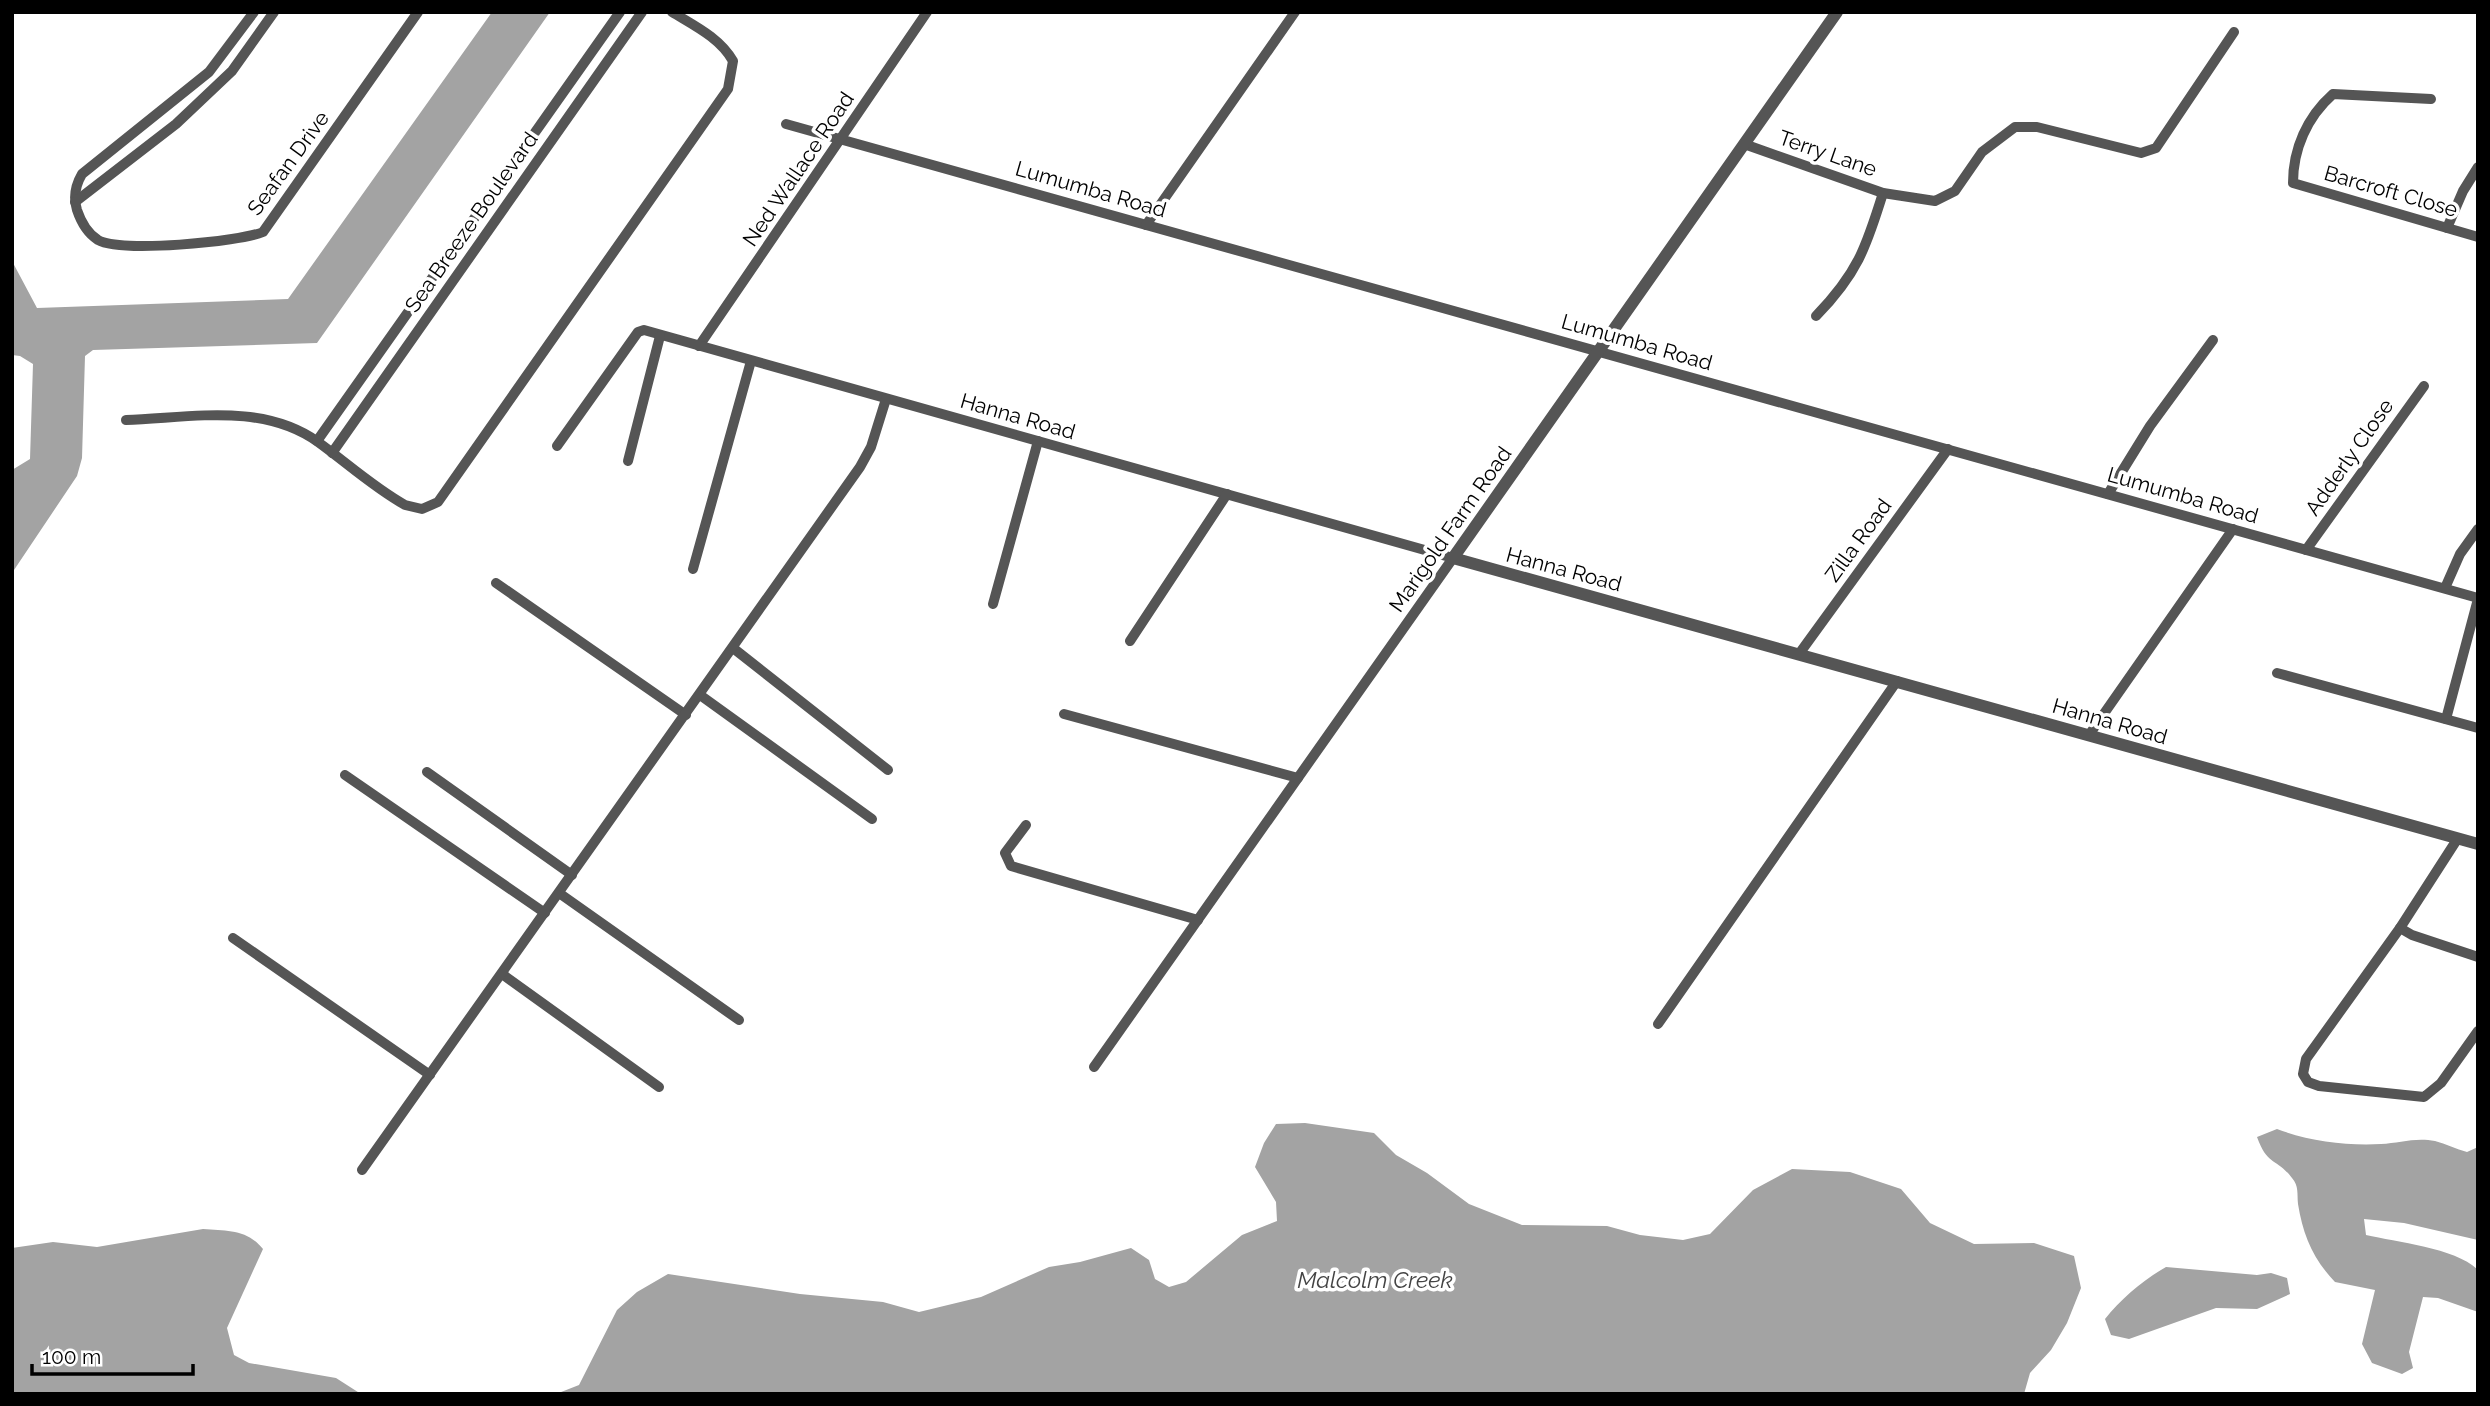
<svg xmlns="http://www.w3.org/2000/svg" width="2490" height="1406" font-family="Raleway,sans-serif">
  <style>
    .water { fill: #a3a3a3 }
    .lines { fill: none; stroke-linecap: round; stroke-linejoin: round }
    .minor { stroke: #555; stroke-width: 10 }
    .tertiary { stroke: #555; stroke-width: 12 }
    .labels { text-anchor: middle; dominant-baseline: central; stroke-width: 7; stroke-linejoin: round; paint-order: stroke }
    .street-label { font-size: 21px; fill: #000; stroke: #fff }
    .water-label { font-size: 23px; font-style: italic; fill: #444; stroke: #fff }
  </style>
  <rect width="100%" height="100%" fill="#fff"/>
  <g class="water">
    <path d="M492,12H550L317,343L93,350L85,356L82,458L77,476L12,573V470L30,459L33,364L20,356L12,355V261L37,308L288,299Z"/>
    <path d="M1305,1123L1374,1133L1396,1155L1427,1173L1469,1204L1522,1225L1607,1226L1640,1235L1683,1240L1710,1234L1753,1190L1792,1169L1850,1172L1901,1189L1930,1223L1974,1244L2034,1243L2074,1256L2081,1288L2067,1323L2051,1350L2030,1373L2024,1394H556L579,1385L617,1310L637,1292L668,1274L800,1294L883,1302L919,1312L981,1297L1049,1267L1080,1262L1131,1248L1149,1260L1155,1279L1169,1287L1186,1282L1242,1235L1277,1221L1276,1202L1255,1167L1264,1143L1276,1124Z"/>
    <path d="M2277,1129C2309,1141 2347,1146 2381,1144C2399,1143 2416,1137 2435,1141C2446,1144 2456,1149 2467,1152L2478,1147V1240L2404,1223L2364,1219L2366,1235C2396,1242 2455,1248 2477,1269L2478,1312L2438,1298L2423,1297L2409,1352L2413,1368L2402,1374L2372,1363L2362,1344L2375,1290L2335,1282C2313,1259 2303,1235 2298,1204C2297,1194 2299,1186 2292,1178C2276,1157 2268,1167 2257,1137Z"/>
    <path d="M203,1229C227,1231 247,1229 263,1249L227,1328L234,1355L249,1363L336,1378L361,1394H12V1248L53,1242L97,1247Z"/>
    <path d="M2166,1267L2257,1275L2271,1273L2287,1278L2290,1294L2257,1309L2216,1308L2129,1339L2111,1335L2105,1319C2121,1299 2143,1280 2166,1267Z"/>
  </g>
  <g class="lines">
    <g class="minor">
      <path d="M254,12L209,72L82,174C75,186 73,197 77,210C81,222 87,233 98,240C120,253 239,242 263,232L418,12"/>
      <path d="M2431,99L2333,94C2307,117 2293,149 2293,183L2478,237"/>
      <path d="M786,124L2478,598"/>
      <path d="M1744,144L1883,193L1935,201L1955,191L1982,152L2015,127H2037L2141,153L2156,148L2234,32"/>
      <path d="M75,202L176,124L232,71L274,12"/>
      <path d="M1146,225L1295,12"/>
      <path d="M2447,228L2463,191L2478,167"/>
      <path d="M1816,316C1857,274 1866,248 1883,193"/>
      <path d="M699,346L927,12"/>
      <path d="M126,420C190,418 262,402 318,442C347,463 373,487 405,505L422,509L438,502L728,89L733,61C720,38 695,26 672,12"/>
      <path d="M317,441L620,12"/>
      <path d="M557,446L638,332L644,330L1453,558L1094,1067"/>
      <path d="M332,453L642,12"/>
      <path d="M628,461L660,336"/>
      <path d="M2108,494L2150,426L2213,340"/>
      <path d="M2306,550L2424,386"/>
      <path d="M693,569L751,361"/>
      <path d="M496,583L686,715"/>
      <path d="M2445,588L2460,554L2478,529"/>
      <path d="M993,604L1038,441"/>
      <path d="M1130,641L1227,494"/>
      <path d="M733,648L888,770"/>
      <path d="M1799,654L1948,449"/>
      <path d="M2277,673L2478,728"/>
      <path d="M700,695L872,819"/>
      <path d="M1064,714L1298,778"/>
      <path d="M2446,719L2478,599"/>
      <path d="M2089,735L2233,529"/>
      <path d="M427,772L572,875"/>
      <path d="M345,775L545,913"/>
      <path d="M1026,825L1005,853L1011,866L1198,920"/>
      <path d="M2458,838L2400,928L2306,1059L2303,1074L2308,1082L2319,1086L2424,1097L2441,1083L2478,1031"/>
      <path d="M559,893L739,1020"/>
      <path d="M2400,928L2412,935L2478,957"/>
      <path d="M233,938L430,1075"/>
      <path d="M502,974L659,1087"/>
      <path d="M1658,1024L1897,681"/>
      <path d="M362,1170L860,467L871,447L886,399"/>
    </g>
    <path class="tertiary" d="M1837,12L1453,558L2478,844"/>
  </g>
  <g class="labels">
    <g class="street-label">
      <text transform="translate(1828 153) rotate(19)">Terry Lane</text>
      <text transform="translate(288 163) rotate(-54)">Seafan Drive</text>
      <text transform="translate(798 169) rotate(-56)">Ned Wallace Road</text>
      <text transform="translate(1091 189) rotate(16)">Lumumba Road</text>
      <text transform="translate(2391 191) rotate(16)">Barcroft Close</text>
      <text transform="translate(471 222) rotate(-55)">Sea Breeze Boulevard</text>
      <text transform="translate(1637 342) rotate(16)">Lumumba Road</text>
      <text transform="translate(1018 416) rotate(16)">Hanna Road</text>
      <text transform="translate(2349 457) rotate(-55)">Adderly Close</text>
      <text transform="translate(2183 495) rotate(16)">Lumumba Road</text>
      <text transform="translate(1450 529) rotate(-55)">Marigold Farm Road</text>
      <text transform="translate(1858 540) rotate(-54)">Zilla Road</text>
      <text transform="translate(1564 569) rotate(15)">Hanna Road</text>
      <text transform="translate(2110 721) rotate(16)">Hanna Road</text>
    </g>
    <g class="water-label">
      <text x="1375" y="1279">Malcolm Creek</text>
    </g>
  </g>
  <rect width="2490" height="1406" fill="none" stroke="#000000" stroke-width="28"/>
  <path d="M32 1364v10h161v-10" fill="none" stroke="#000000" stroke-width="3.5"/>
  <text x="42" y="1364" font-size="21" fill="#000000" stroke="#ffffff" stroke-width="5" paint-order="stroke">100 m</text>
</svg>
